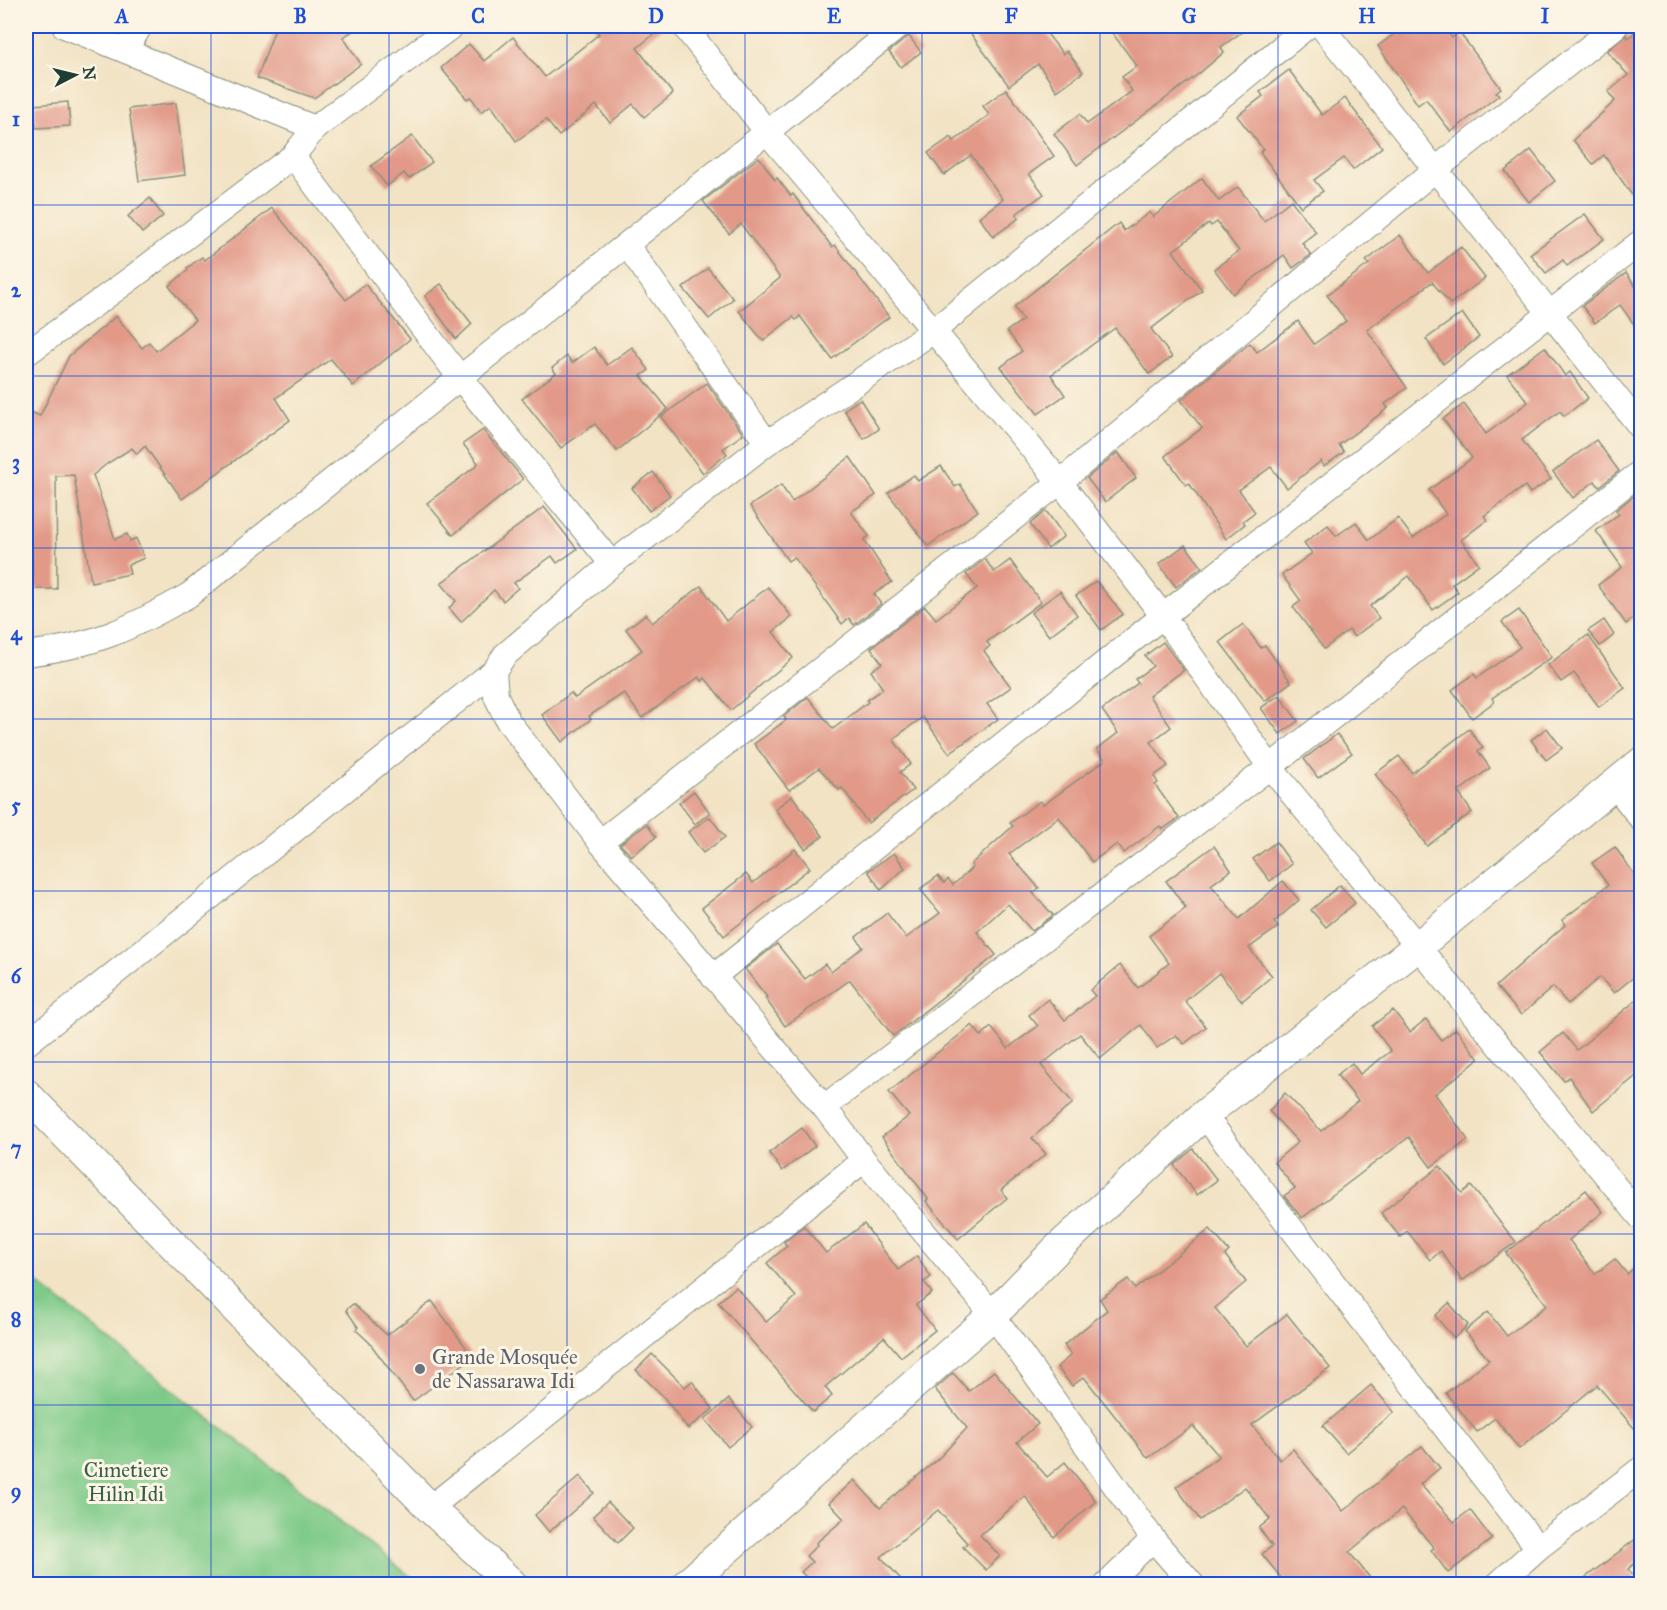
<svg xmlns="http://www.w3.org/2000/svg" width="1667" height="1610" font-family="'IM FELL Great Primer',serif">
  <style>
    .green { fill: #7eca88; stroke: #4e845e; stroke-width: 1.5 }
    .building { fill: #e29988 }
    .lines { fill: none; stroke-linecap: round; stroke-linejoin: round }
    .minor-casing { stroke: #88907c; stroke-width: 26 }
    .tertiary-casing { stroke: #88907c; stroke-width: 32 }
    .minor { stroke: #fff; stroke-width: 24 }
    .tertiary { stroke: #fff; stroke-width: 30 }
    .grid { fill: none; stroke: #1d4ed8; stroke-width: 1.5; stroke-opacity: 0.55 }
    .worship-dot { fill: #6b7280; stroke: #fcf5e5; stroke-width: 2 }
    .labels { text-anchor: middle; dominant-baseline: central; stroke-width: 6; stroke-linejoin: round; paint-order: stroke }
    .worship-label { font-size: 21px; fill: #5b616d; stroke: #fcf5e5; text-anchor: start }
    .park-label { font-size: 21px; fill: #376049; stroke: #fcf5e5 }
    .neatline { fill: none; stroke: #1d4ed8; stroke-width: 2 }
    .grid-label { font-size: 20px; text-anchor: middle; font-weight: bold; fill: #1d4ed8 }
  </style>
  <rect width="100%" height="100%" fill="#fcf5e5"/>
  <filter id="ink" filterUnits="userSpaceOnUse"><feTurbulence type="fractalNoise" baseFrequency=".0167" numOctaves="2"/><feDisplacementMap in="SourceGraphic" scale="12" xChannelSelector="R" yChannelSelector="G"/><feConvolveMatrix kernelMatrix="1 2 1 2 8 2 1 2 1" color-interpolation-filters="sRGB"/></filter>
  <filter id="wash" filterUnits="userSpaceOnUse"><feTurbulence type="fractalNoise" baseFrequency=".008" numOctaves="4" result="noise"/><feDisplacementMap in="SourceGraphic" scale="24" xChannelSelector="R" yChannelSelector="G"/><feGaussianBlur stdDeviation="1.35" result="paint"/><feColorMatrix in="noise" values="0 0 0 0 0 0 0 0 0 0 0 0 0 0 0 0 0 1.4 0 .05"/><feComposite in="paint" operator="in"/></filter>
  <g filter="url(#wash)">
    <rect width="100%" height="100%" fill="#f2e3c5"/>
    <path class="green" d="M26,1274L420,1584H26Z"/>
    <g id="blocks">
      <g class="building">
        <path d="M276,26H361L343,37L361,64L314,98L257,78Z"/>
        <path d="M593,26H664L637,48L673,94L644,117L633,104L610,123L596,105L559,136L546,120L516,141L491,105L481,112L471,97L467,99L441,68L469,44L484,61L513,37L545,77L599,34Z"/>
        <path d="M965,26H1041L1063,54L1067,51L1083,72L1057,91L1038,64L1009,86Z"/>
        <path d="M1107,26H1250L1221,47L1224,52L1201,72L1077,165L1054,134L1080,114L1087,124L1132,91L1122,77L1137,66Z"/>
        <path d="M1405,26H1443L1452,38L1459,32L1501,88L1496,92L1499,95L1451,132L1426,99L1418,105L1378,46Z"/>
        <path d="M1641,27V208L1604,155L1593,164L1573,140L1615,101L1608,92L1628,75L1607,51L1626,35L1628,38Z"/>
        <path d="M909,36L921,52L901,67L889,52Z"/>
        <path d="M1289,70L1322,115L1345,98L1382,147L1353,170L1344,158L1314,180L1323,191L1301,207L1260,152L1263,149L1237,116L1263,96L1260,92Z"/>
        <path d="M1006,89L1054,156L1029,174L1044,194L1016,214L1019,218L993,237L979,217L1003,199L971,155L944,175L928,153L951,137L954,141L989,115L983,106Z"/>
        <path d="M68,102L70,126L36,128L34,105Z"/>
        <path d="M176,103L185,175L139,181L129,109Z"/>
        <path d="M412,136L432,162L409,179L404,173L387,186L371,166Z"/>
        <path d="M1531,150L1555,181L1529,202L1505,171Z"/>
        <path d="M759,157L775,180L777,178L791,196L793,194L832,247L835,245L889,317L832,359L800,316L796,320L793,317L763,341L739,311L780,278L741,224L729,234L703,201Z"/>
        <path d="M1202,178L1219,201L1238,187L1264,221L1291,200L1316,232L1302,243L1311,255L1293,268L1284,255L1233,294L1214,269L1239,251L1217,222L1211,226L1209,223L1173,251L1202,290L1151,329L1172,357L1149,374L1115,328L1051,375L1065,395L1038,414L1001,367L1022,351L1007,331L1023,320L1014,307L1119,223L1124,231L1150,212L1153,217Z"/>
        <path d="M150,198L163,216L142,233L128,216Z"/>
        <path d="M272,208L346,300L365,284L410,339L353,386L331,359L276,398L290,420L182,499L145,446L137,454L132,448L108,463L93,475L115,539L127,534L130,541L136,538L144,558L128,565L130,574L91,582L74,475L56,476L57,589H33L32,552H26V410L40,416L69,356L116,316L142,348L149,342L156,351L195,320L169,286L188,270L187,268L202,257L205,260Z"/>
        <path d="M1585,214L1604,239L1567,266L1563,260L1546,273L1530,254Z"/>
        <path d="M1400,235L1428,273L1461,247L1485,278L1450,304L1432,282L1367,330L1407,388L1385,404L1388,408L1339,445L1344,452L1324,466L1321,461L1287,488L1271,467L1239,490L1255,512L1243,521L1245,524L1226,539L1189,483L1186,485L1165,456L1202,428L1181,400L1250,343L1257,352L1298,321L1314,344L1346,321L1327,295L1369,264L1366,261Z"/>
        <path d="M708,268L733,299L709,319L683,288Z"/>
        <path d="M1626,273L1641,294V334L1620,305L1595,323L1582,306Z"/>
        <path d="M441,284L472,324L456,339L425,296Z"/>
        <path d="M1462,313L1479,337L1443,364L1426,339Z"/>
        <path d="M594,347L607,365L632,347L649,370L641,376L668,409L617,451L595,424L561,448L522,399L556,373L552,368L567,356L572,363Z"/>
        <path d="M1545,347L1565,376L1570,372L1588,398L1564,416L1560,411L1522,440L1551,479L1530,493L1525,486L1484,516L1487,520L1461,540L1479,564L1452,584L1458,592L1433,610L1409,576L1370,606L1379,618L1354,637L1349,630L1324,649L1293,607L1301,601L1282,575L1312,553L1304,543L1328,525L1336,536L1356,522L1369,540L1398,518L1413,538L1446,514L1429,490L1472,458L1443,419L1464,404L1486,434L1528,402L1507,375Z"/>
        <path d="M707,383L743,434L723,449L727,454L703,473L661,417Z"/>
        <path d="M860,399L879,429L864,439L844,410Z"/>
        <path d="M483,430L523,479L453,535L427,503L476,466L478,463L463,444Z"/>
        <path d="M1596,440L1619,471L1599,487L1595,481L1573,498L1553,472Z"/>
        <path d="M1118,452L1136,478L1105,502L1087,478Z"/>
        <path d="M850,457L876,495L851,512L869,536L864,540L892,582L874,594L881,604L854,625L849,618L842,624L794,557L788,561L750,506L781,485L792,502Z"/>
        <path d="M941,466L955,487L960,484L978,511L928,546L888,493L914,475L918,481Z"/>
        <path d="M653,472L670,495L649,511L632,488Z"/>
        <path d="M1636,494L1641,502V613L1626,624L1598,585L1622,567L1596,531L1619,514L1616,510Z"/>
        <path d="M544,507L577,549L557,563L552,556L514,583L518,588L503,601L494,590L461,622L449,608L456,601L441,583Z"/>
        <path d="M1046,511L1064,536L1048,549L1030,524Z"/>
        <path d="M1185,545L1202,567L1176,587L1159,564Z"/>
        <path d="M985,559L994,572L1010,560L1041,602L987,642L990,646L984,651L1011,687L987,704L998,719L949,753L923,717L893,739L911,764L900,772L913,790L868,823L842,788L839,790L819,768L789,790L754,744L786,720L784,716L808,697L833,729L868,702L867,700L883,689L871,671L882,663L871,648L925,606L936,619L977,588L966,574Z"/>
        <path d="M1096,581L1123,614L1101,630L1076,596Z"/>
        <path d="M701,586L726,621L768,587L792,617L773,632L793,658L731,710L705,678L702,681L699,677L642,718L624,693L589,716L591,719L562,742L542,715L571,693L575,698L642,650L626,629L646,614L652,623Z"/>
        <path d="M1060,591L1077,615L1049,636L1031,613Z"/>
        <path d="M1519,610L1552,657L1492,698L1494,702L1472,718L1452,690L1474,674L1477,678L1520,647L1502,622Z"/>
        <path d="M1604,620L1614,635L1600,646L1588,631Z"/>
        <path d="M1243,624L1261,648L1265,645L1291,682L1265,701L1220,642Z"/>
        <path d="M1588,635L1625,688L1599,707L1574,673L1561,682L1548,665Z"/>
        <path d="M1163,642L1184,670L1149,696L1171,727L1151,742L1168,766L1154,776L1158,783L1155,785L1179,818L1163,829L1160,826L1124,853L1117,844L1092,862L1059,817L1009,854L1039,888L1033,893L1053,915L1032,931L1008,904L977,932L996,955L893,1036L850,980L785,1026L765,998L767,997L745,969L777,944L805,979L825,964L831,972L863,947L856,937L887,913L906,938L940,913L920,889L938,876L944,883L948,879L953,885L973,867L971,864L1013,826L1010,823L1040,801L1043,805L1105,760L1097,749L1118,733L1102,710L1138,683L1135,679L1153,666L1145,656Z"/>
        <path d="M1279,695L1298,721L1280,734L1261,708Z"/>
        <path d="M1547,728L1562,748L1546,760L1531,740Z"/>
        <path d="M1469,729L1483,748L1478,751L1490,768L1458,792L1472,812L1427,846L1375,774L1399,756L1412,773Z"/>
        <path d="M1337,734L1352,753L1318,778L1304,759Z"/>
        <path d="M694,791L710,813L695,824L679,803Z"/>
        <path d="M792,796L823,836L805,849L775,809Z"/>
        <path d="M710,817L725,837L703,853L688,832Z"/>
        <path d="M647,824L656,837L631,856L620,844Z"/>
        <path d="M1276,842L1292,864L1270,881L1253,859Z"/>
        <path d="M1214,846L1231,870L1211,885L1239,919L1283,881L1299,900L1274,922L1278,927L1249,948L1272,976L1242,1001L1219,973L1185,1001L1206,1027L1184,1044L1176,1035L1157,1048L1141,1025L1100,1059L1080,1034L1041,1065L1073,1103L1032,1138L1046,1154L1001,1190L1007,1198L958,1239L926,1201L928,1199L882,1137L909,1116L889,1092L972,1025L981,1036L991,1027L1008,1048L1038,1026L1029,1015L1048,999L1065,1020L1095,996L1090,990L1120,965L1138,988L1169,963L1149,936L1186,908L1166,881Z"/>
        <path d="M1615,847L1641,884V971L1614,993L1600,977L1568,1004L1553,987L1521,1015L1496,986L1565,925L1562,920L1608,885L1592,863Z"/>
        <path d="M795,849L810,868L724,936L702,908L746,874L753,883Z"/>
        <path d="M894,853L905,868L881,890L868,871Z"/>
        <path d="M1340,885L1355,903L1326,927L1311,910Z"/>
        <path d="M1641,996V1072L1593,1111L1569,1077L1564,1081L1540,1052L1563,1033L1577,1050Z"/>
        <path d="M1393,1010L1410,1032L1426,1019L1441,1040L1456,1029L1479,1059L1435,1094L1468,1140L1431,1167L1409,1137L1302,1218L1284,1196L1295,1188L1274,1162L1298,1142L1269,1111L1285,1093L1321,1131L1358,1101L1337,1075L1352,1063L1360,1074L1391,1051L1372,1026Z"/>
        <path d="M802,1128L815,1146L782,1171L769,1153Z"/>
        <path d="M1193,1149L1217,1180L1197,1195L1174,1165Z"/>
        <path d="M1440,1166L1462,1193L1471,1186L1516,1242L1462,1281L1441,1251L1430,1260L1407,1231L1400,1237L1381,1213Z"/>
        <path d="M1586,1190L1603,1212L1569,1240L1595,1274L1615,1259L1627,1274L1641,1262V1436L1597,1385L1519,1449L1495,1418L1477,1432L1446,1393L1489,1360L1465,1331L1488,1312L1507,1336L1547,1305L1506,1253Z"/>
        <path d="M864,1224L898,1270L917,1256L931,1277L924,1282L932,1293L916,1305L935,1330L901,1357L884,1337L825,1387L832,1396L813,1412L718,1302L736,1287L766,1322L796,1297L767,1263L787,1246L784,1242L804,1226L826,1253Z"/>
        <path d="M1210,1229L1229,1251L1225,1255L1246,1282L1215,1308L1246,1346L1287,1314L1330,1368L1252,1425L1280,1460L1293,1449L1343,1511L1422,1446L1440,1468L1420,1484L1454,1522L1470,1510L1492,1539L1448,1573L1431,1550L1434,1548L1402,1509L1349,1552L1375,1584H1286L1262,1554L1272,1546L1259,1528L1270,1519L1245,1487L1200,1520L1176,1487L1219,1456L1193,1426L1148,1458L1084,1377L1072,1386L1057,1367L1071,1355L1064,1345L1107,1310L1100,1299L1128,1279L1135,1289Z"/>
        <path d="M432,1301L473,1357L413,1401L369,1342L356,1330L358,1327L346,1310L353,1304L387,1335Z"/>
        <path d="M1449,1303L1468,1325L1454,1338L1435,1316Z"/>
        <path d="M652,1354L685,1387L692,1381L713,1409L688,1429L663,1396L636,1370Z"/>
        <path d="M994,1371L1038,1424L1017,1442L1047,1477L1065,1462L1096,1501L1054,1537L1025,1496L980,1535L1000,1556L986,1570L963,1547L967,1543L938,1510L881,1557L905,1584H813L801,1572L812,1562L806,1556L817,1545L816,1543L844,1519L829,1503L854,1480L880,1508L939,1458L967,1428L935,1389L953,1373L969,1391Z"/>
        <path d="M1371,1385L1394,1412L1346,1453L1323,1426Z"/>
        <path d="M729,1399L752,1427L728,1447L705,1419Z"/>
        <path d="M580,1476L594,1493L549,1532L535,1515Z"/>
        <path d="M608,1502L633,1528L618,1543L593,1516Z"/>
        <path d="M1641,1535V1558L1628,1569L1640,1584H1577Z"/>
      </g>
    </g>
  </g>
  <g filter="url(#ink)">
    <use href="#blocks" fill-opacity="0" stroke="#88907c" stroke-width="1.5"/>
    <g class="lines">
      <defs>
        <g id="minor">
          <path d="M64,26L315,128"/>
          <path d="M684,26L767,132L1060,482L1163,616L1270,767L1642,1219"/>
          <path d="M1321,26L1642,429"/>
          <path d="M126,51L140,26"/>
          <path d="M293,156L461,379L612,564"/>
          <path d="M627,245L767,443"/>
          <path d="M26,354L129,280L293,156L315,128L452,26"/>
          <path d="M26,654C94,646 130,629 189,595L899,26"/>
          <path d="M1614,784L1642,820"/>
          <path d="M600,842L1060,482L1436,169L1616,26"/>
          <path d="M713,977L1163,616L1642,241"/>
          <path d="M26,1044L494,671"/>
          <path d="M824,1107L1270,767L1642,471"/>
          <path d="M1204,1115L1538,1548"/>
          <path d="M430,1508L864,1160"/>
          <path d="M1107,1584L1153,1539"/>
          <path d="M1192,1584L1153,1539L993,1315L864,1160L824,1107L600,842L508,721L496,696L494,671L505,655L612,564L767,443L932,332L1308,26"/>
          <path d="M1498,1584L1538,1548L1642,1468"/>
        </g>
        <g id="tertiary">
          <path d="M26,1094L430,1508L512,1584"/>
          <path d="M687,1584L993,1315L1058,1248L1204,1115L1417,947L1642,762"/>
        </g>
      </defs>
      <use href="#minor" class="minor-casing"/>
      <use href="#tertiary" class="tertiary-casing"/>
      <use href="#minor" class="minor"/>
      <use href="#tertiary" class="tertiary"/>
    </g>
  </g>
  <path class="grid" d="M211,26V1584M389,26V1584M567,26V1584M745,26V1584M922,26V1584M1100,26V1584M1278,26V1584M1456,26V1584M26,205H1642M26,376H1642M26,548H1642M26,719H1642M26,891H1642M26,1062H1642M26,1234H1642M26,1405H1642"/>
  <circle class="worship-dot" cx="420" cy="1369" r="6"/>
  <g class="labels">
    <g class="worship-label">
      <text x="432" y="1357">Grande Mosquée<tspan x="432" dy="24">de Nassarawa Idi</tspan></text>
    </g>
    <g class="park-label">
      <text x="126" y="1470">Cimetiere<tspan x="126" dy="24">Hilin Idi</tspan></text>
    </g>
  </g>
  <rect width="1667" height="1610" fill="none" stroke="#fcf5e5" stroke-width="66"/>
  <g transform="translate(75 75) rotate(83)" stroke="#fcf5e5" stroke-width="4.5" paint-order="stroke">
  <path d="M0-4.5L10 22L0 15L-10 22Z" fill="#1f3d34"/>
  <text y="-9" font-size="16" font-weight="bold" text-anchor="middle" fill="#1f3d34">N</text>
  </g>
  <rect x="33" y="33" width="1601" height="1544" class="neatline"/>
  <g class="grid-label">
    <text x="122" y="23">A</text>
    <text x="300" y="23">B</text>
    <text x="478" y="23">C</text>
    <text x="656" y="23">D</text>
    <text x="834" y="23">E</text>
    <text x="1011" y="23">F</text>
    <text x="1189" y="23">G</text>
    <text x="1367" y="23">H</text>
    <text x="1545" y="23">I</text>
    <text x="16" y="126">1</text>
    <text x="16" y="297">2</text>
    <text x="16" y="469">3</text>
    <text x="16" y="640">4</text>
    <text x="16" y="812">5</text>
    <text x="16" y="983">6</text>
    <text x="16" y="1155">7</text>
    <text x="16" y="1326">8</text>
    <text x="16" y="1498">9</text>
  </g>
</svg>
